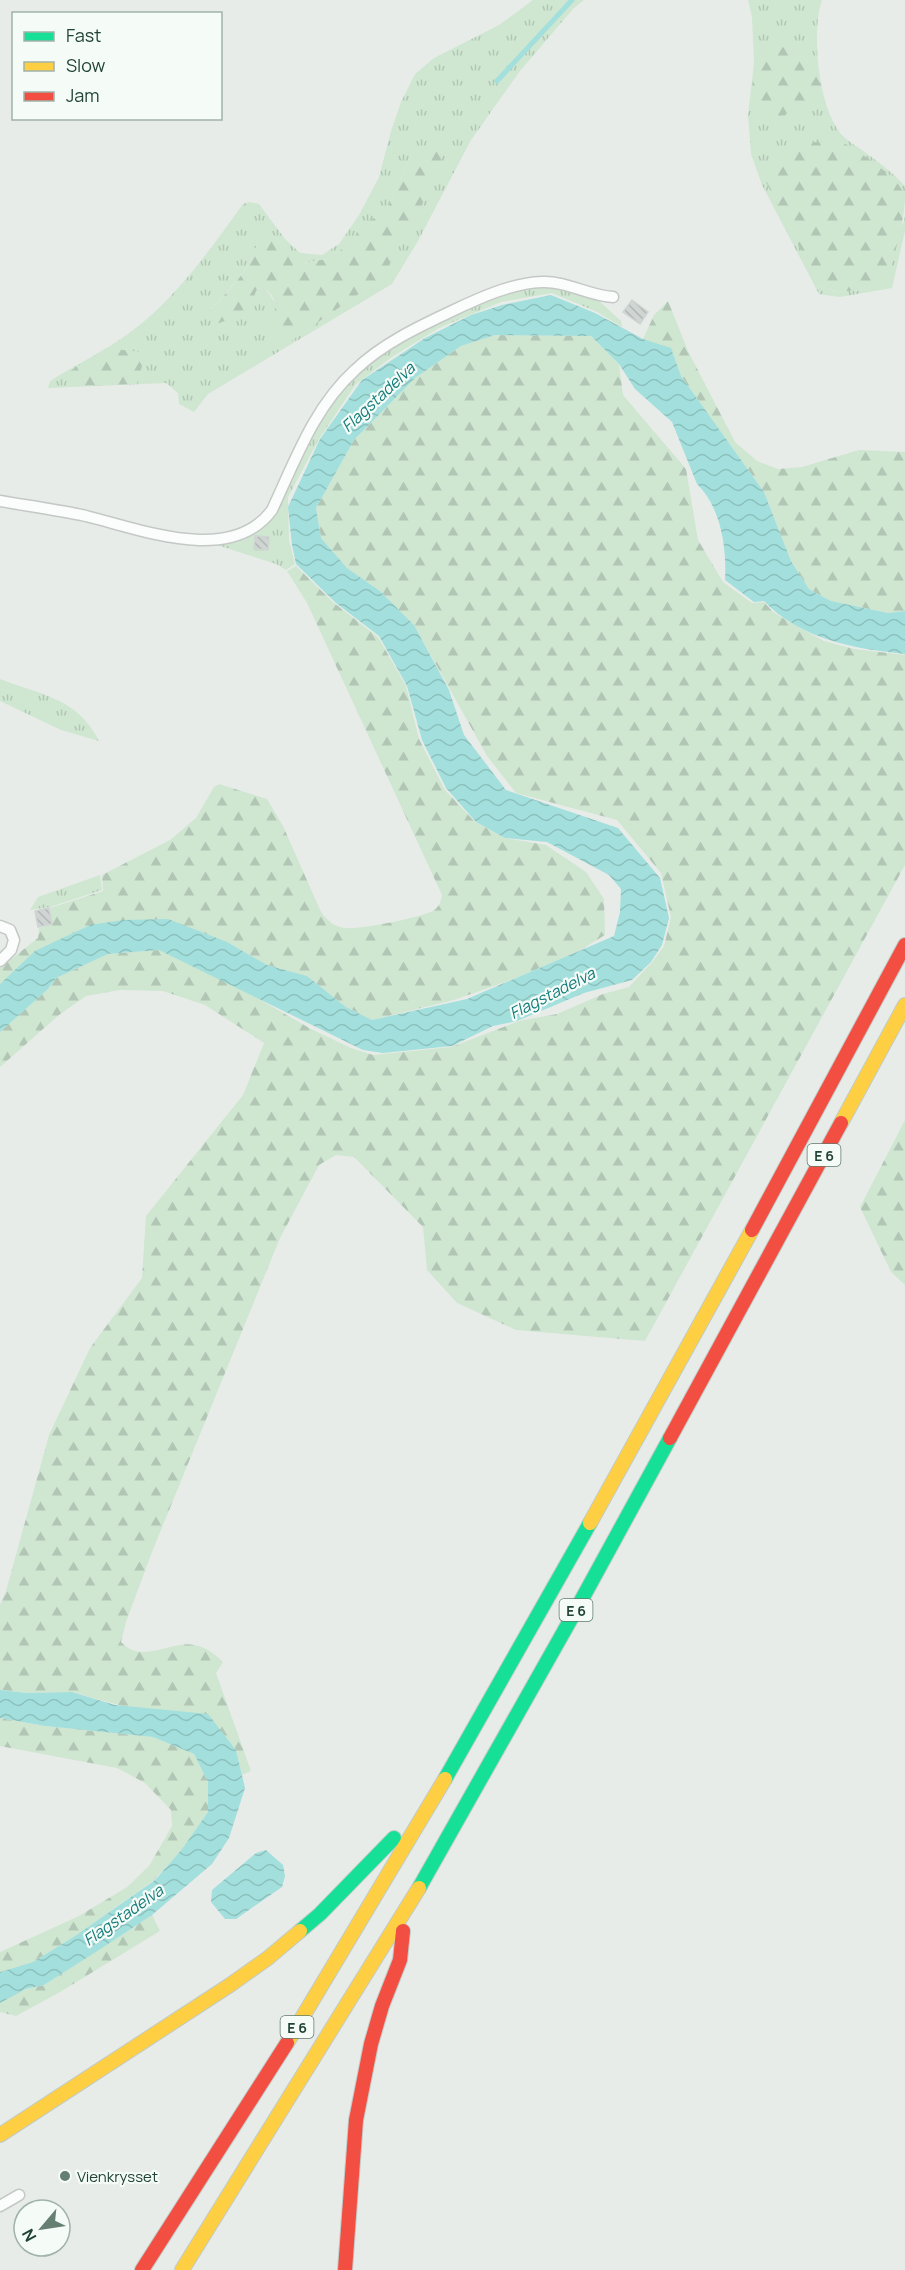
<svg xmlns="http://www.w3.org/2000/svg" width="905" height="2270" font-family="Manrope,sans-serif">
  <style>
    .grass { fill: url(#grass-tufts); fill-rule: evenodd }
    .forest { fill: url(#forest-firs) }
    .water { fill: url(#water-waves) }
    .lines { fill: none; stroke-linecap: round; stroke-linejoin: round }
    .stream { stroke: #a3dfdc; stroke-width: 5 }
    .building { fill: url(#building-back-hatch); stroke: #cfd5d2; stroke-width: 1.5 }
    .lane-casing { stroke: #c4c9c6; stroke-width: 13 }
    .fast-casing { stroke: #c1cbc7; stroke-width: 16 }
    .slow-casing { stroke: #c1cbc7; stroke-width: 16 }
    .jam-casing { stroke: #c1cbc7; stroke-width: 16 }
    .lane { stroke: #fbfcfc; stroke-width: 10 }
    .fast { stroke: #16e098; stroke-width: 14 }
    .slow { stroke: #ffcf43; stroke-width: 14 }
    .jam { stroke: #f24e42; stroke-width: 14 }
    .poi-dot { fill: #667f73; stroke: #f5fbf7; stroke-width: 2 }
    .labels { text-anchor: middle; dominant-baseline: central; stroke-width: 4.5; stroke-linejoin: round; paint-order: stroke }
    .shield { fill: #f5fbf7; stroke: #617b6e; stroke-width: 1.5 }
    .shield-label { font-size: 14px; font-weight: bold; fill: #214434 }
    .poi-label { font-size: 15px; fill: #214434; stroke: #f5fbf7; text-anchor: start }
    .water-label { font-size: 16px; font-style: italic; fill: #137c7a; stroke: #f5fbf7 }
  </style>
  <defs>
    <pattern id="grass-tufts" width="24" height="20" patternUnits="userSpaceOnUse" patternTransform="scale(1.5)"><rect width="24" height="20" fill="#cfe6d1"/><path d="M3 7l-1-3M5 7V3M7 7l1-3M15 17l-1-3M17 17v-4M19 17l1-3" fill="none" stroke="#b1c6b4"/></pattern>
    <pattern id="forest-firs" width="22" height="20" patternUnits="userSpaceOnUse" patternTransform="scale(1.5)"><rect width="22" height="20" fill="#cfe6d1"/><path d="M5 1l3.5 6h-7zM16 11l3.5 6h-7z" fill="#b1c6b4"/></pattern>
    <pattern id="water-waves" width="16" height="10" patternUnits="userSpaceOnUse" patternTransform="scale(1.5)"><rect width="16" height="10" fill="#a3dfdc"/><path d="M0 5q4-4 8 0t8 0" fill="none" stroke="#8cc1bd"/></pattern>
    <pattern id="building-back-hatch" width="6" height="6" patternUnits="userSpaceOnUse" patternTransform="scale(1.5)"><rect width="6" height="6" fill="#cfd5d2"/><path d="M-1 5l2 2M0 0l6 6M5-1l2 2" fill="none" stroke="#b1b8b5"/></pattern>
  </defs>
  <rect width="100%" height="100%" fill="#e7ece9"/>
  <g class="grass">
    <path d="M533,0H584L573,9L520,71L471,140L418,241L392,284L208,394L194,412L179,404L178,393L166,383L48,388L50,381C77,364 113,347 137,327C180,293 211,248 243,204L249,202L259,204L285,239L300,253L322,255L339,244L359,215L379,177L391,131L401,102L415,74L434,58L499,25ZM412,153L416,214L409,230L335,310L292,340C284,324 275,296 262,286L256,291L209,311C230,288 251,270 258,240L271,233L301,263L327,259L354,241L360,225L385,213Z"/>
    <path d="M748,0H822C811,33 818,106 841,134C847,141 858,147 866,153C880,163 893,173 905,186V197L899,185L819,286L837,292L868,289L904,221L905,213V231L892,288L840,297L819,294L762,185L751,154L748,115L754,63L752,17ZM789,48L818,69L766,117L757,105Z"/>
    <path d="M543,285L568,289L597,299L621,321L622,327L597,312L552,293L501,302L439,328L392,357L356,384L319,439L288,497L289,541L295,564L286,570L276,564L217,545L216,541L239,537L265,527L274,510L293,462L357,366L477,300Z"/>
    <path d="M0,679C41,695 78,698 99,741L61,730L0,701Z"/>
    <path d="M100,875L102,890L50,907L30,910L38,897Z"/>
  </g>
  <g class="forest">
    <path d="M769,45L789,48L818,69L821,90L780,118L765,117L757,105L750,101L756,59Z"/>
    <path d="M838,139C855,151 900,175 905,197C905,219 893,262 886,284L868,289L838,292L819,286L761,172L794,145Z"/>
    <path d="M424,146L438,149L443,163L409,230L379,280L292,340L282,342L270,326C277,308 279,299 262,286L256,291L248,313L216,324L209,311C230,289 251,270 258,240L271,233L302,263L327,259L354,241L359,225L385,213L412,153Z"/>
    <path d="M668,301L688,351L735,442L757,461L778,469L802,467L859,450L905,452V611L888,613L831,601L809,589L791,561L764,492L681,376L671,349L643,339L654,315Z"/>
    <path d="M495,335L591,336L619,364L623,395L686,469L698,540L723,582L752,603L764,602L772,611L786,620L824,641L854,649L905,655V865L645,1341L516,1330L457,1303L427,1270L423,1227L354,1157L336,1155L319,1165L280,1238L152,1552L126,1622L121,1642C142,1665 172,1640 194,1645C207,1647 214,1654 223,1662L216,1673L251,1771L242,1775L236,1750L223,1734L72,1692L27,1693L0,1690V1605L6,1591L49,1435L90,1348L142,1278L146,1216L243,1095L264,1043L205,1005L163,991L120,990L86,996L59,1015L0,1067V1032L48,989L56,978L108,954L159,950L240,988L311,1029L351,1048L373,1055L451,1047L519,1021L557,1014L603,994L629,987L653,961L664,946L671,917L661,873L617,820L516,793L487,756L414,625L380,591L347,568L321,538L316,508L354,440L415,378L461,346Z"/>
    <path d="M106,348L141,352L142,366L137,384L73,386L67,373Z"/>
    <path d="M296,566L334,603L378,637L406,686L419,739L445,790L475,822L505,838L546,845L586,872L604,899L605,935L577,952L516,978L454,1000L372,1020L346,1007L307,976L267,965L227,942L90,925C59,940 25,959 0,984V968L38,938L39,928L52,924L50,908L103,891L102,875L170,840L196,818L214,787L219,784L267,799L283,826L321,912C327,920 333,926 344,928C359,930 419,918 433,911C439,907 441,902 442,895L307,603L287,571Z"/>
    <path d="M905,1120V1285L891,1272L860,1207Z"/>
    <path d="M0,1718L45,1726L153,1737L194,1754L208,1782V1812L182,1849L154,1880L75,1936L33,1962L0,1972V1952L79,1916L127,1887L149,1866L172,1826L171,1810L145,1783L117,1768L0,1746Z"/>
    <path d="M152,1915L160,1931L60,1992L16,2016L0,2012V2003C14,1993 27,1988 44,1985Z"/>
  </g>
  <g class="water">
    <path d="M551,295L595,313L643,339L671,348L681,376L764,492L791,561L809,589L831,601L888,613L905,611V654C855,649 800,639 764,601L754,602L725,580C727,549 721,507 697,484L672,422L635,389L619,364L591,336L495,335L461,346L415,378L354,440L316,508L321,538L347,568L380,591L414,625L449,690L464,735L506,790L618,828L660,878L669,918L662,945L651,962L632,980L584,993L517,1021L493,1026L452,1046L383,1053L363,1050L159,950L108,954L56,978L48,989L0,1032V984L35,951L90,925L123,920L168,919L227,942L267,965L307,976L346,1007L372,1020L467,999L614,936L620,912L621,889L609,875L547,842L505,838L476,822L446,788L422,740L407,686L379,636L336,603L296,564L292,545L288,507L320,439L362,380L425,338L471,315L502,305Z"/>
    <path d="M0,1690L27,1693L72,1692L115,1705L208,1714L236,1750L245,1788L229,1838L212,1864L152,1915L102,1948L44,1985L26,1989L0,2003V1972L33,1962L75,1936L155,1880L182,1849L208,1812V1782L194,1754L153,1737L45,1726L0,1718Z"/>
    <path d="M266,1850L283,1865L285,1876L282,1887L236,1919H225L211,1902L212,1890L256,1853Z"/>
  </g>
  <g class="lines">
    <path class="stream" d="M497,81L572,0"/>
  </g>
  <g class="building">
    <path d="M632,300L648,312L640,324L623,312Z"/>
    <path d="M255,536L269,537L268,550L254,549Z"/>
    <path d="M49,908L52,924L38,927L35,911Z"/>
  </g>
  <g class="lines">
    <defs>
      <g id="lane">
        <path d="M0,501C29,506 58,510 86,516C140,529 231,566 272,510C295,461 314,407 355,370C382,344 418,327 452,311C479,298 512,283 542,282C567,281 589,296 613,297"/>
        <path d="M0,926L10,930L14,940L11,950L0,961"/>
        <path d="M0,2206L19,2195"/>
      </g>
      <g id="fast">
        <path d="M445,1779L590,1523"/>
        <path d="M419,1888L576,1610L670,1438"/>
        <path d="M300,1931L320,1914L394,1838"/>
      </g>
      <g id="slow">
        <path d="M841,1123L905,1005"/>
        <path d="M590,1523L752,1230"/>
        <path d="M287,2043L445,1779"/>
        <path d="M0,2135L230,1985L268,1958L300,1931"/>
        <path d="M182,2270L419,1888"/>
      </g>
      <g id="jam">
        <path d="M752,1230L905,945"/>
        <path d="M670,1438L841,1123"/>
        <path d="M142,2270L287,2043"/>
        <path d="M345,2270L356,2120L371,2044L382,2006L400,1960L403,1931"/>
      </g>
    </defs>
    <use href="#lane" class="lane-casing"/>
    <use href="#fast" class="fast-casing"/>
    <use href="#slow" class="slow-casing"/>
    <use href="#jam" class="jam-casing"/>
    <use href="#lane" class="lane"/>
    <use href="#fast" class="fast"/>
    <use href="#slow" class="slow"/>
    <use href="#jam" class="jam"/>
  </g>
  <circle class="poi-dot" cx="65" cy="2176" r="6"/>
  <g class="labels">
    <g class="shield">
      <rect x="807.5" y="1144" width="33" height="22" rx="4.5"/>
      <rect x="559.5" y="1599" width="33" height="22" rx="4.5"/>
      <rect x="280.5" y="2016" width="33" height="22" rx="4.5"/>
    </g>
    <g class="shield-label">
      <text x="824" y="1155">E 6</text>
      <text x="576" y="1610">E 6</text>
      <text x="297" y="2027">E 6</text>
    </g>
    <g class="poi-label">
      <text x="77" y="2176">Vienkrysset</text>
    </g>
    <g class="water-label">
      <text transform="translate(378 397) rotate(-43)">Flagstadelva</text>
      <text transform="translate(552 993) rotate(-27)">Flagstadelva</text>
      <text transform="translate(123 1915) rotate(-35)">Flagstadelva</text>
    </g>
  </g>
  <rect x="12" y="12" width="210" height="108" fill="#f5fbf7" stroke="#a0b2a9" stroke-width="1.5"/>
  <rect x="24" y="32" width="30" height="9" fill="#16e098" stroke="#a0b2a9" stroke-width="1.5"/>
  <text x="66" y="42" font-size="18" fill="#214434">Fast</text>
  <rect x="24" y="62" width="30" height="9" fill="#ffcf43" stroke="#a0b2a9" stroke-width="1.5"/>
  <text x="66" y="72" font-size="18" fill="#214434">Slow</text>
  <rect x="24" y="92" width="30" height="9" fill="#f24e42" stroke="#a0b2a9" stroke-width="1.5"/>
  <text x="66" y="102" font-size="18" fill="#214434">Jam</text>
  <g transform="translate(42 2228) rotate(241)"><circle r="28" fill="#f5fbf7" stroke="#a0b2a9" stroke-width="1.5"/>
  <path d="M0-4.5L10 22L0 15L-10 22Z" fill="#667f73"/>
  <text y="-9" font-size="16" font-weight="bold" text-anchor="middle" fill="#214434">N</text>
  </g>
</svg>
